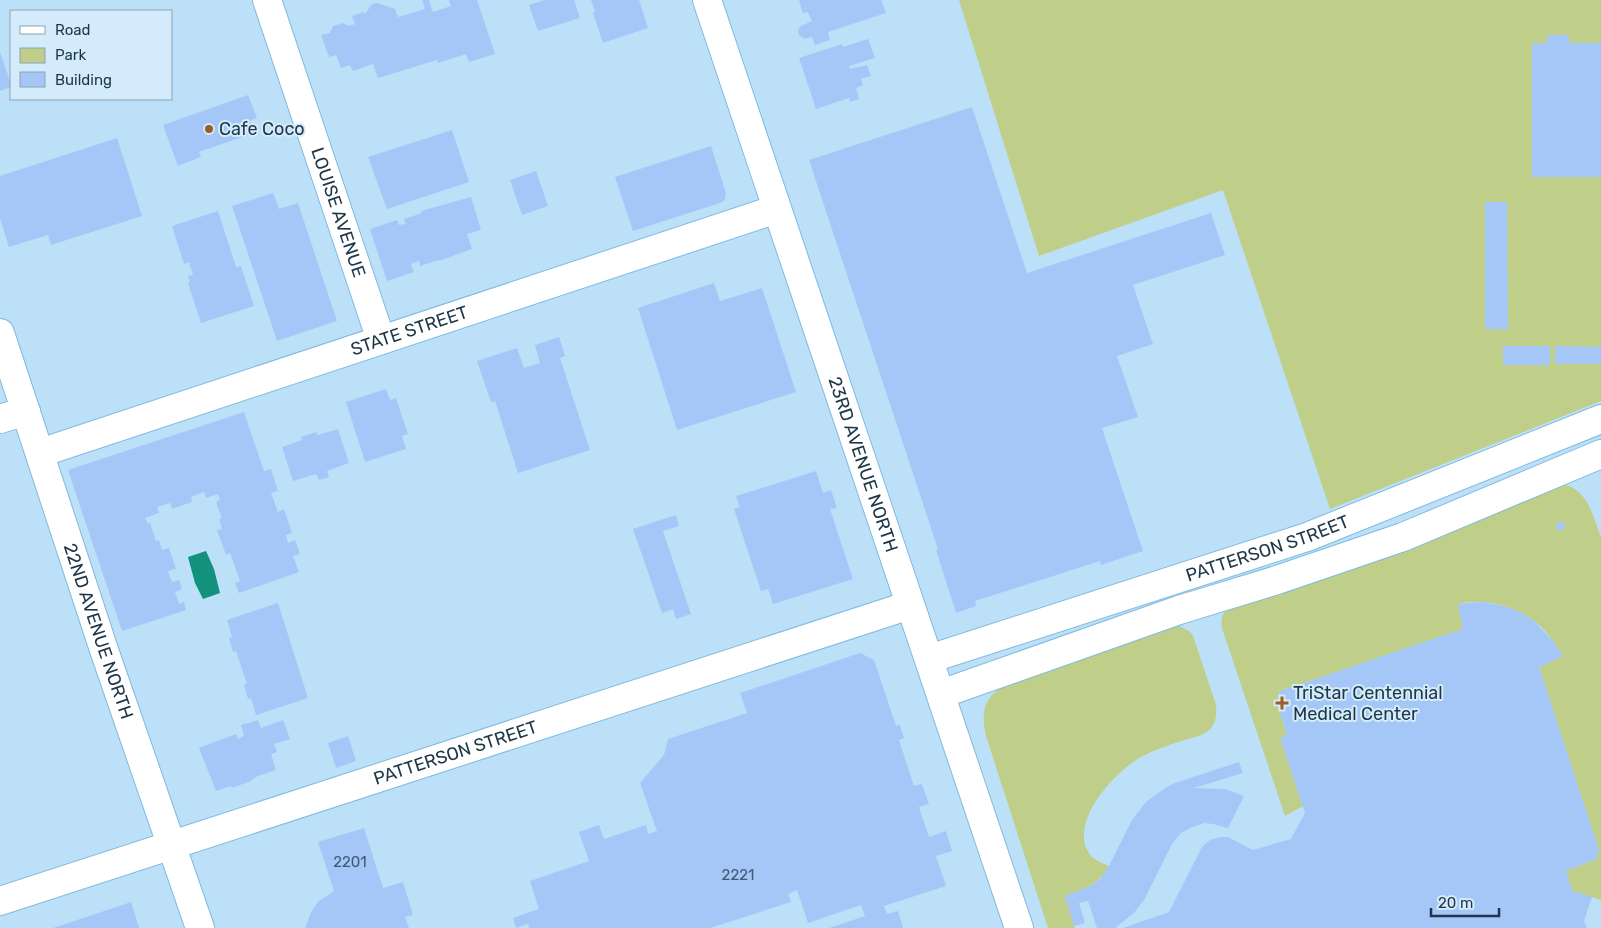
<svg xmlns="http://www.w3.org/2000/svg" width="1601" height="928" font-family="Rubik,sans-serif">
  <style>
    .green { fill: #bfce89 }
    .water { fill: #12917d }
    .building { fill: #a5c7f8 }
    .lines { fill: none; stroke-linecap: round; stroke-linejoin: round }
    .minor-casing { stroke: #7fbae1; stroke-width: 30 }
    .tertiary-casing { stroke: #7fbae1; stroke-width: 30 }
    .minor { stroke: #fff; stroke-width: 28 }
    .tertiary { stroke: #fff; stroke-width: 28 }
    .poi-dot { fill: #9c5c25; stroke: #d4ebfb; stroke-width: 2 }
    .labels { text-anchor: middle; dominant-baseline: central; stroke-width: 4; stroke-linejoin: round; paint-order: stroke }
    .number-label { font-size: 15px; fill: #405b72 }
    .poi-label { font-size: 18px; fill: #1e3746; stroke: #d4ebfb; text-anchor: start }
    .street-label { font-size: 18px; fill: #1e3746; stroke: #d4ebfb }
  </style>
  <rect width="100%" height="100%" fill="#bce0f8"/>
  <g class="green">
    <path d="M959,0H1601V401L1330,509L1223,190L1039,256Z"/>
    <path d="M1566,485C1589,492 1593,517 1601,537V900L1572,891L1566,871L1594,860L1599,851L1539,667L1562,656C1555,645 1549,634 1539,625C1518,606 1485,598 1458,604L1463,629L1280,691L1277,702L1287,736L1281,738L1303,806L1285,816L1222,628C1221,621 1221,616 1226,610L1552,488Z"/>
    <path d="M1179,626L1189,631L1193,636L1216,705C1217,714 1216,724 1209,730C1204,735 1195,737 1188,739C1172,744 1156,749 1141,757C1115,771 1064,826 1092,857C1097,861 1103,864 1109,866C1097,886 1085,889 1065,896L1075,928H1048L986,736C981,714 983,697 1004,686L1172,627Z"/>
  </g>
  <path class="water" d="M206,551L214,569L220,593L203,599L195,583L188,557Z"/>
  <g class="building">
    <path d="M422,0H429L433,12L451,6L449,0H477L495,54L469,62L466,54L438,63L437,60L378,78L373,64L353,71L350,65L341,68L336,55L329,57L321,35L330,33L333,26L343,23L349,26L355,24L352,16L363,12L365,14L372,4L377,3L395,9L398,17L425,9Z"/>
    <path d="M545,0H574L580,18L538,31L529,5Z"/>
    <path d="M591,0H639L648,28L603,43L593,13L595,12Z"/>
    <path d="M799,0H881L886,13L828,32L830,40L815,45L812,37L805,39L799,35L798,30L801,26L812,21L808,12L803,13Z"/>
    <path d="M1547,35H1569V43H1601V177H1532V43H1547Z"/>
    <path d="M868,39L875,58L849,66L850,69L867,65L871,76L861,79L863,85L856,88L859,99L850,102L849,98L816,109L799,58L842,44L843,47Z"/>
    <path d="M0,52L11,84V87L0,91Z"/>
    <path d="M248,95L257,118L250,121L254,133L199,152L201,157L178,166L163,125Z"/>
    <path d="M972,107L1027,273L1211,213L1225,255L1133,285L1153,344L1117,356L1138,417L1102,428L1143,551L1101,565L1100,561L975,601L976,606L956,613L936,550L938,549L809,160Z"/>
    <path d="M452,130L469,182L387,209L368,157Z"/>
    <path d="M117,138L142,216L51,245L48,235L9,247L0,218V176Z"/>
    <path d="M711,146L726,193L725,200L720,203L633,231L615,177Z"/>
    <path d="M536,171L548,206L522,215L510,180Z"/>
    <path d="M273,193L279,209L298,203L337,321L277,341L232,206Z"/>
    <path d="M471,197L481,230L467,234L472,249L439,261V260L420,266L419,261L411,264L414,272L387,281L370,229L397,220L399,225L405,224L404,219L422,213L421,211Z"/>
    <path d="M1485,202H1507L1508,329H1485Z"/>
    <path d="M218,211L236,267L241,266L254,306L201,323L188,283L190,282L188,276L193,275L189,262L184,264L172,226Z"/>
    <path d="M714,283L720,301L762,288L796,392L677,430L638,308Z"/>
    <path d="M559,337L565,356L560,358L590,450L518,473L495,401L491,402L477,361L517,348L524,368L540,363L535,345Z"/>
    <rect x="1503" y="346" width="47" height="19"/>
    <path d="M1555,346L1601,347V364H1555Z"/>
    <path d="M386,389L390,400L396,398L408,434L402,436L406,449L365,462L346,402Z"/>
    <path d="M244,412L264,471L271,469L278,491L271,493L278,512L284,509L292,533L286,535L288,543L295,540L300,554L293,556L299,572L239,593L235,583L240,581L230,553L226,555L217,530L222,529L219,519L222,518L216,502L220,500L218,494L206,498L204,492L191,497L192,502L172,509L170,503L157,507L159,513L145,518L148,524L150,523L156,541L159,540L162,550L169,548L176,569L168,571L172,582L179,580L182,589L175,592L179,604L184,602L186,610L122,631L68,470Z"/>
    <path d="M338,429L349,463L327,471L329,477L319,480L316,474L293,481L282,447L302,440L301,437L316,432L318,435Z"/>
    <path d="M816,471L823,493L831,490L837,508L830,509L853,579L773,604L768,589L761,591L734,509L740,507L736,496Z"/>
    <path d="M676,515L679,526L663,531L691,614L676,619L673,609L662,613L633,529Z"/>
    <path d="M1559,521L1566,524L1562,531L1555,528Z"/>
    <path d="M1482,602L1504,606L1520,612L1534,621L1554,642L1563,656L1539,667L1598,847L1599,851L1596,859L1566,871L1572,891L1592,897L1584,921L1587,928H1123L1169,912L1202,847L1210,840L1220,837H1228L1253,850L1291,839L1305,813L1280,738L1287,736L1277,702L1280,691L1463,629L1458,604Z"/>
    <path d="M278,603L308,698L256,715L251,698L248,699L244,684H247L236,651L233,652L229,638L232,637L227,620Z"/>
    <path d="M860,653L874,660L896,726L900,725L904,738L899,740L914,786L922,784L929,804L919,807L929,837L946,831L952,851L936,856L946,886L884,906L887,914L898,911L903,928H829L865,916L861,905L808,923L797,890L788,894L791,902L710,928H529L528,924L516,928L513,918L539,909L530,881L589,861L579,832L599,825L604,839L646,825L648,834L657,831L640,783L664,755L668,739L747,713L740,693Z"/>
    <path d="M258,720L261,728L283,720L290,739L274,744L277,752L271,754L276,770L258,776L251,780V781L232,788L231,786L216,791L199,748L236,734L238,739L244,736L241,725Z"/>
    <path d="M348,736L356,761L336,768L328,743Z"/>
    <path d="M1239,762L1243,773L1194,788L1225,789L1244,796L1228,828L1213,824L1204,823L1190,828L1181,833L1172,844L1144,900L1134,913L1116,927L1117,928H1097L1088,901L1079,903L1085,923L1074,926L1065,896L1091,886L1100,879L1109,866L1132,820L1146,802L1165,788L1175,783Z"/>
    <path d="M364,828L383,888L403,882L413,915L405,917L409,928H305L312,910L319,901L334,891L318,842Z"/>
    <path d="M131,902L139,928H53Z"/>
  </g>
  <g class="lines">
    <defs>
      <g id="minor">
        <path id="s1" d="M267,0L381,340"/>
        <path id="s2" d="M0,333L103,647L200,928"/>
        <path d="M0,419L26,411"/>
        <path id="s3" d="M40,453L777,209"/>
        <path id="s4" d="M929,659L1307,537L1601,419"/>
        <path d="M941,694L1179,610L1277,580L1403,537L1601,454"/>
        <path id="s5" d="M0,901L910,605"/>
      </g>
      <g id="tertiary">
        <path id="s6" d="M707,0L1019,928"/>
      </g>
    </defs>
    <use href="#minor" class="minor-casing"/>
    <use href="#tertiary" class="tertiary-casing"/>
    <use href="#minor" class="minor"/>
    <use href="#tertiary" class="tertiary"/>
  </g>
  <g class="poi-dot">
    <circle cx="209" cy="129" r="5"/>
    <path d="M1279.5 695.5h5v5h5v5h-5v5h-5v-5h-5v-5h5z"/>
  </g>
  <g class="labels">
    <g class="number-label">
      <text x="350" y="862">2201</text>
      <text x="738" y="875">2221</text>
    </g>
    <g class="poi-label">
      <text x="219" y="129">Cafe Coco</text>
      <text x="1293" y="693">TriStar Centennial<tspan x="1293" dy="21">Medical Center</tspan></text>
    </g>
    <g class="street-label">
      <text stroke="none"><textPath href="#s1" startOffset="224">LOUISE AVENUE</textPath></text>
      <text stroke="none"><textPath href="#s3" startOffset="389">STATE STREET</textPath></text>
      <text stroke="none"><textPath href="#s6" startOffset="490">23RD AVENUE NORTH</textPath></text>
      <text stroke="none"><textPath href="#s4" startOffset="356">PATTERSON STREET</textPath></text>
      <text stroke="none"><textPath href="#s2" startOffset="314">22ND AVENUE NORTH</textPath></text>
      <text stroke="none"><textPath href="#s5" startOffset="479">PATTERSON STREET</textPath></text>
    </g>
  </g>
  <rect x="10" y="10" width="162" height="90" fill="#d4ebfb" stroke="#8ba3b3"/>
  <rect x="20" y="26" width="25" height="8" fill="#ffffff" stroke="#8ba3b3"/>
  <text x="55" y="35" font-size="15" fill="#1e3746">Road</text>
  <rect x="20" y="48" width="25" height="15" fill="#bfce89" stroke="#8ba3b3"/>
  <text x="55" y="60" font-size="15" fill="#1e3746">Park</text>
  <rect x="20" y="72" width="25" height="15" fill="#a5c7f8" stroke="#8ba3b3"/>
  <text x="55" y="85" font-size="15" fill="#1e3746">Building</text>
  <path d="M1431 908v8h68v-8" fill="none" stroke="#1e3746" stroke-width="2.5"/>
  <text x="1438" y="908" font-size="15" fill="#1e3746" stroke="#d4ebfb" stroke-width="4" paint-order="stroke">20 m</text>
</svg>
